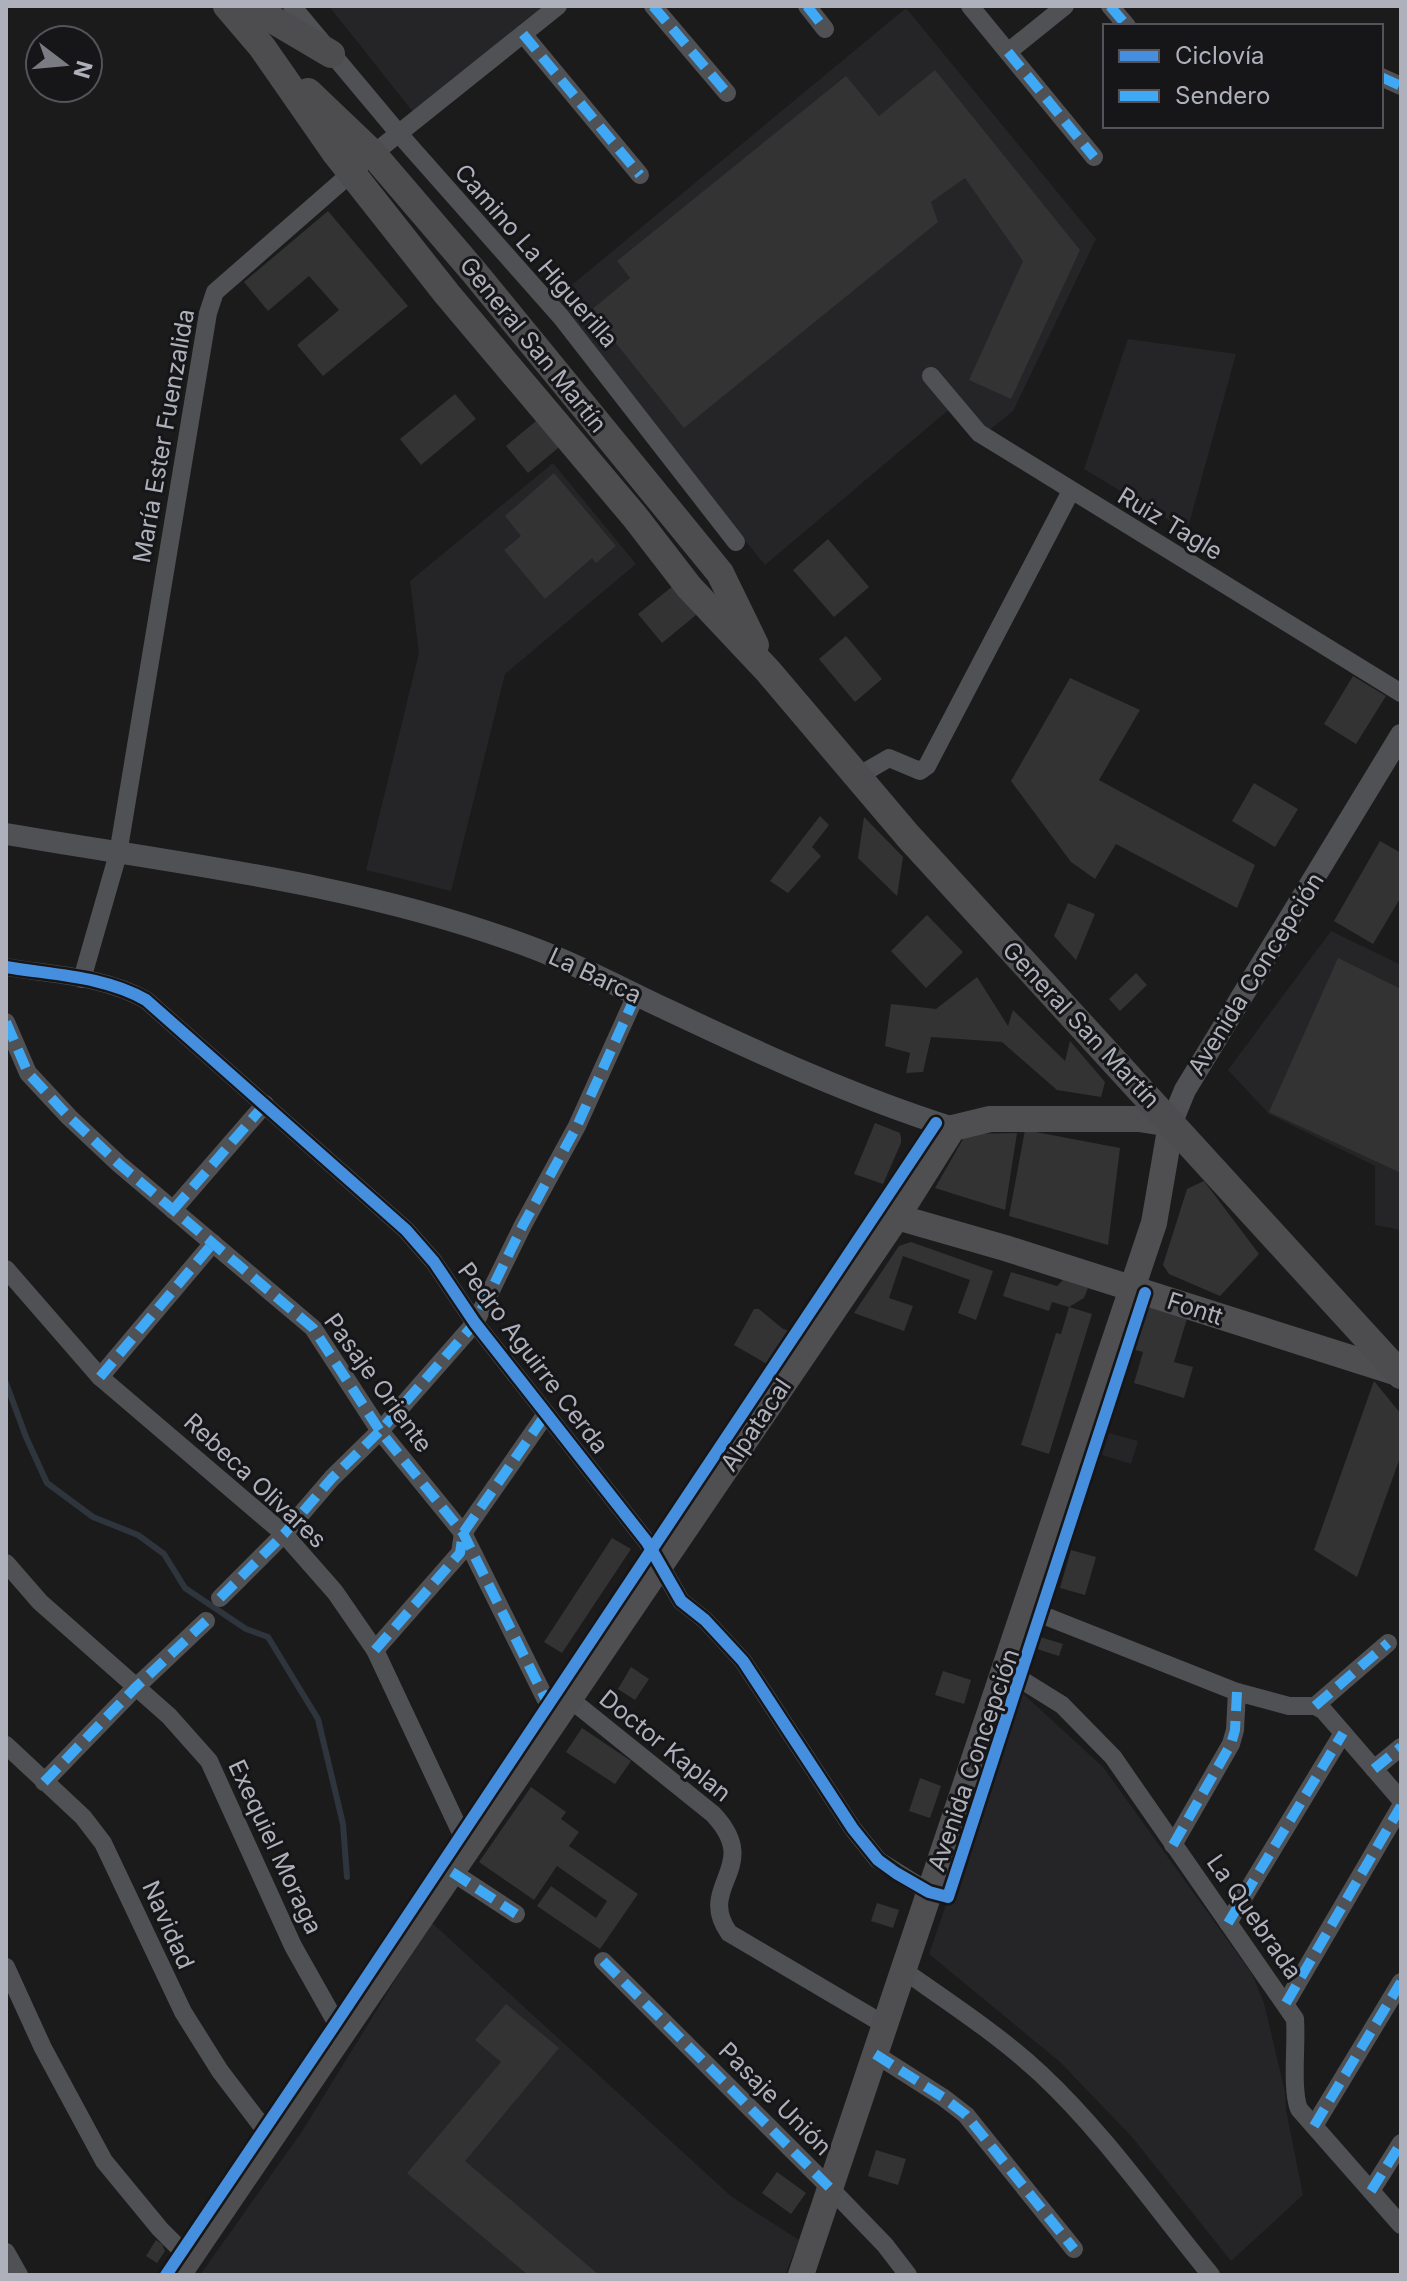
<svg xmlns="http://www.w3.org/2000/svg" width="1407" height="2281" font-family="Inter,sans-serif">
<style>
.built{fill:#252528}
.lines{fill:none;stroke-linecap:round;stroke-linejoin:round}
.stream{stroke:#2f353d;stroke-width:6}
.building{fill:#333334}
.minor{stroke:#505154;stroke-width:18}
.tertiary{stroke:#505154;stroke-width:22}
.secondary{stroke:#4f4f52;stroke-width:26}
.primary{stroke:#4d4d50;stroke-width:28}
.quiet{stroke:#3fa9f5;stroke-width:10;stroke-dasharray:20 10;stroke-linecap:butt}
.cycleway-casing{stroke:#161518;stroke-width:17}
.cycleway{stroke:#468fdf;stroke-width:12}
.labels{text-anchor:middle;stroke-width:6;stroke-linejoin:round;paint-order:stroke}
.street-label{font-size:24px;fill:#aeb1bb;stroke:#161518}
</style>
<rect width="100%" height="100%" fill="#1b1b1c"/>
<g class="built">
<polygon points="329,6 545,6 413,112"/>
<polygon points="906,8 1096,239 1013,411 975,442 952,407 765,565 550,303"/>
<polygon points="1128,339 1236,354 1187,531 1084,469"/>
<polygon points="553,463 636,564 505,674 451,891 366,870 419,653 410,581"/>
<polygon points="1331,931 1401,965 1401,1230 1375,1225 1375,1166 1269,1114 1228,1070"/>
<polygon points="1109,1433 1138,1441 1131,1464 1102,1455"/>
<polygon points="1020,1691 1103,1767 1252,1974 1264,2003 1285,2092 1286,2110 1303,2195 1231,2261 1132,2137 1060,2062 929,1954"/>
<polygon points="431,1922 732,2197 799,2240 785,2275 200,2275 301,2133"/>
</g>
<g class="lines">
<polyline class="stream" points="6,1383 26,1437 47,1483 93,1517 138,1535 164,1554 185,1588 246,1629 268,1637 318,1719 343,1824 347,1877"/>
</g>
<g class="building">
<polygon points="935,70 1080,250 1011,399 969,380 1023,261 965,178 931,202 938,222 684,428 590,311 630,278 617,261 846,76 879,116"/>
<polygon points="328,211 408,306 323,376 297,345 339,310 309,276 268,311 244,282"/>
<polygon points="455,394 476,419 421,465 400,439"/>
<polygon points="541,417 563,444 528,473 506,446"/>
<polygon points="554,473 616,546 596,563 592,558 545,599 504,550 521,536 505,516"/>
<polygon points="828,539 869,587 834,617 793,570"/>
<polygon points="673,586 696,615 662,643 638,614"/>
<polygon points="846,636 882,679 855,702 819,659"/>
<polygon points="1353,676 1386,696 1356,744 1324,724"/>
<polygon points="1070,678 1140,710 1099,780 1255,865 1237,908 1116,844 1095,879 1071,862 1011,781"/>
<polygon points="1254,783 1298,809 1275,847 1232,821"/>
<polygon points="820,816 829,825 812,847 821,856 788,893 770,881"/>
<polygon points="864,817 903,857 897,896 858,858"/>
<polygon points="1380,841 1401,853 1401,897 1373,944 1334,921"/>
<polygon points="1068,903 1095,914 1076,960 1054,936"/>
<polygon points="927,915 963,952 926,988 891,951"/>
<polygon points="1338,958 1401,989 1401,1173 1269,1112"/>
<polygon points="1136,973 1147,985 1120,1011 1109,999"/>
<polygon points="977,977 1008,1026 1013,1010 1065,1061 1070,1041 1105,1082 1101,1097 1057,1090 1002,1042 931,1037 923,1072 906,1073 910,1053 885,1046 891,1004 936,1009"/>
<polygon points="875,1123 900,1133 901,1138 901,1143 883,1184 854,1174"/>
<polygon points="1025,1130 1120,1148 1108,1245 1009,1216"/>
<polygon points="1017,1133 1005,1210 935,1188 966,1134"/>
<polygon points="1204,1181 1259,1254 1220,1296 1169,1274 1163,1265 1187,1189"/>
<polygon points="911,1242 993,1271 976,1320 958,1313 970,1280 903,1256 889,1298 913,1306 904,1331 854,1313 899,1246"/>
<polygon points="1011,1272 1057,1286 1063,1280 1088,1288 1084,1298 1069,1307 1052,1302 1049,1311 1003,1296"/>
<polygon points="1148,1306 1188,1315 1174,1362 1193,1367 1184,1398 1134,1383 1143,1352 1135,1350"/>
<polygon points="1069,1307 1092,1314 1049,1454 1021,1445 1056,1333 1061,1334"/>
<polygon points="754,1309 759,1309 783,1329 793,1332 772,1367 734,1345"/>
<polygon points="1374,1381 1401,1414 1401,1455 1357,1577 1314,1550"/>
<polygon points="612,1538 631,1549 562,1653 544,1642"/>
<polygon points="1071,1550 1096,1557 1085,1595 1060,1588"/>
<polygon points="1040,1637 1063,1644 1059,1656 1037,1649"/>
<polygon points="631,1667 649,1679 635,1700 618,1689"/>
<polygon points="943,1671 971,1680 964,1704 935,1695"/>
<polygon points="582,1728 631,1761 615,1784 566,1752"/>
<polygon points="920,1778 941,1786 930,1818 909,1811"/>
<polygon points="531,1787 566,1812 561,1819 579,1832 569,1846 638,1894 600,1949 537,1906 551,1886 596,1918 607,1901 557,1866 534,1900 479,1862"/>
<polygon points="877,1903 899,1910 893,1928 871,1921"/>
<polygon points="506,2004 559,2048 465,2161 599,2275 528,2275 407,2173 501,2062 475,2040"/>
<polygon points="876,2150 906,2159 898,2185 868,2176"/>
<polygon points="777,2172 806,2193 791,2214 762,2193"/>
<polygon points="156,2240 162,2244 165,2251 157,2263 146,2256"/>
</g>
<g class="lines">
<g class="minor">
<polyline points="292,6 400,135 561,317 736,542"/>
<polyline points="653,6 727,93"/>
<polyline points="807,6 825,29"/>
<polyline points="970,6 1094,157"/>
<polyline points="1110,6 1127,26"/>
<polyline points="523,34 640,175"/>
<polyline points="1008,52 1065,6"/>
<polyline points="1381,77 1401,86"/>
<polyline points="931,376 979,433 1401,693"/>
<polyline points="858,776 889,758 920,771 927,766 1071,491"/>
<path d="M6 967C53 975 104 976 146 1000L406 1230 434 1262 475 1323 647 1542 681 1601 705 1620 743 1661 853 1829 878 1860 929 1892"/>
<polyline points="82,979 118,854 208,313 215,292 373,154 558,6"/>
<polyline points="6,1022 28,1073 69,1117 119,1164 313,1328 380,1431 463,1533 545,1698 560,1712"/>
<polyline points="173,1210 265,1104"/>
<polyline points="6,1269 100,1377 284,1534 335,1592 375,1650 468,1848"/>
<polyline points="100,1377 213,1243"/>
<polyline points="6,1563 40,1602 169,1716 209,1761 293,1946 342,2033"/>
<polyline points="220,1598 284,1534 332,1478 380,1431 475,1323 523,1225 577,1126 636,995"/>
<polyline points="1025,1608 1237,1692 1289,1706 1315,1706 1324,1711 1401,1800"/>
<polyline points="375,1650 460,1553 463,1533 546,1414"/>
<path d="M1004 1669 1062 1705 1113 1757 1295 2019C1297 2044 1291 2089 1299 2109L1401 2225"/>
<path d="M570 1699 713 1814C764 1868 695 1885 729 1933L885 2025"/>
<polyline points="1315,1706 1388,1643"/>
<polyline points="6,1745 83,1817 103,1843 183,2012 220,2071 271,2138"/>
<polyline points="1374,1769 1401,1747"/>
<polyline points="44,1782 135,1688 206,1621"/>
<polyline points="1173,1845 1231,1744 1235,1730 1237,1692"/>
<polyline points="452,1872 516,1914"/>
<polyline points="1228,1923 1343,1733"/>
<polyline points="603,1961 830,2188 885,2245 908,2275"/>
<polyline points="6,1967 43,2048 104,2161 160,2229 189,2258"/>
<path d="M903 1970C950 2003 999 2035 1041 2074 1105 2134 1155 2207 1211 2275"/>
<polyline points="1286,2003 1401,1806"/>
<polyline points="875,2054 944,2098 966,2115 1074,2249"/>
<polyline points="1314,2126 1401,1982"/>
<polyline points="1371,2191 1401,2143"/>
<polyline points="6,2252 19,2275"/>
</g>
<g class="tertiary">
<path d="M6 834C181 864 358 883 525 945 575 963 621 988 668 1010 761 1054 855 1097 953 1128"/>
<polyline points="1171,1124 1185,1090 1401,735"/>
</g>
<g class="secondary">
<polyline points="897,1217 1005,1248 1401,1374"/>
<polyline points="178,2275 897,1217 953,1128 990,1119 1139,1119 1171,1124 1154,1223 801,2275"/>
</g>
<g class="primary">
<polyline points="227,6 262,47 335,152 447,294 635,517 689,587 768,671 908,836 1401,1375"/>
<polyline points="250,6 331,54"/>
<polyline points="308,92 373,154 474,272 720,573 755,645"/>
</g>
<g class="quiet">
<polyline points="653,6 727,93"/>
<polyline points="807,6 825,29"/>
<polyline points="1110,6 1127,26"/>
<polyline points="523,34 640,175"/>
<polyline points="1008,52 1094,157"/>
<polyline points="1381,77 1401,86"/>
<polyline points="6,1022 28,1073 69,1117 119,1164 313,1328 380,1431 463,1533 545,1698 560,1712"/>
<polyline points="173,1210 265,1104"/>
<polyline points="100,1377 213,1243"/>
<polyline points="220,1598 284,1534 332,1478 380,1431 475,1323 523,1225 577,1126 636,995"/>
<polyline points="375,1650 460,1553 463,1533 546,1414"/>
<polyline points="1315,1706 1388,1643"/>
<polyline points="1374,1769 1401,1747"/>
<polyline points="44,1782 135,1688 206,1621"/>
<polyline points="1173,1845 1231,1744 1235,1730 1237,1692"/>
<polyline points="452,1872 516,1914"/>
<polyline points="1228,1923 1343,1733"/>
<polyline points="603,1961 830,2188"/>
<polyline points="1286,2003 1401,1806"/>
<polyline points="875,2054 944,2098 966,2115 1074,2249"/>
<polyline points="1314,2126 1401,1982"/>
<polyline points="1371,2191 1401,2143"/>
</g>
<g class="cycleway-casing">
<g id="cycleway">
<path d="M6 967C53 975 104 976 146 1000L406 1230 434 1262 475 1323 647 1542 681 1601 705 1620 743 1661 853 1829 878 1860 896 1873 929 1892 948 1897 1145 1293"/>
<polyline points="166,2275 336,2023 936,1123"/>
</g>
</g>
<use href="#cycleway" class="cycleway"/>
</g>
<g class="labels">
<g class="street-label">
<text transform="translate(536 256) rotate(49)" y="8">Camino La Higuerilla</text>
<text transform="translate(533 345) rotate(51)" y="8">General San Martín</text>
<text transform="translate(164 436) rotate(-80)" y="8">María Ester Fuenzalida</text>
<text transform="translate(1170 524) rotate(31)" y="8">Ruiz Tagle</text>
<text transform="translate(1256 974) rotate(-58)" y="8">Avenida Concepción</text>
<text transform="translate(595 976) rotate(25)" y="8">La Barca</text>
<text transform="translate(1081 1025) rotate(47)" y="8">General San Martín</text>
<text transform="translate(1195 1309) rotate(18)" y="8">Fontt</text>
<text transform="translate(533 1358) rotate(53)" y="8">Pedro Aguirre Cerda</text>
<text transform="translate(378 1383) rotate(54)" y="8">Pasaje Oriente</text>
<text transform="translate(756 1425) rotate(-56)" y="8">Alpatacal</text>
<text transform="translate(255 1481) rotate(43)" y="8">Rebeca Olivares</text>
<text transform="translate(665 1746) rotate(39)" y="8">Doctor Kaplan</text>
<text transform="translate(974 1760) rotate(-71)" y="8">Avenida Concepción</text>
<text transform="translate(275 1847) rotate(65)" y="8">Exequiel Moraga</text>
<text transform="translate(1254 1917) rotate(55)" y="8">La Quebrada</text>
<text transform="translate(168 1925) rotate(66)" y="8">Navidad</text>
<text transform="translate(775 2099) rotate(45)" y="8">Pasaje Unión</text>
</g>
</g>
<rect width="1407" height="2281" fill="none" stroke="#aeb1bb" stroke-width="16"/>
<rect x="1103" y="24" width="280" height="104" fill="#161518" stroke="#535359" stroke-width="2"/>
<rect x="1119" y="50" width="40" height="12" fill="#468fdf" stroke="#535359" stroke-width="2"/>
<text x="1175" y="64" font-size="24" fill="#aeb1bb">Ciclovía</text>
<rect x="1119" y="90" width="40" height="12" fill="#3fa9f5" stroke="#535359" stroke-width="2"/>
<text x="1175" y="104" font-size="24" fill="#aeb1bb">Sendero</text>
<g transform="translate(64 64) rotate(106)"><circle r="38" fill="#161518" stroke="#535359" stroke-width="2"/>
<path d="M0-6L14 30L0 20L-14 30Z" fill="#7b7c83"/>
<text y="-12" font-size="22" font-weight="bold" text-anchor="middle" fill="#aeb1bb">N</text>
</g>
</svg>
